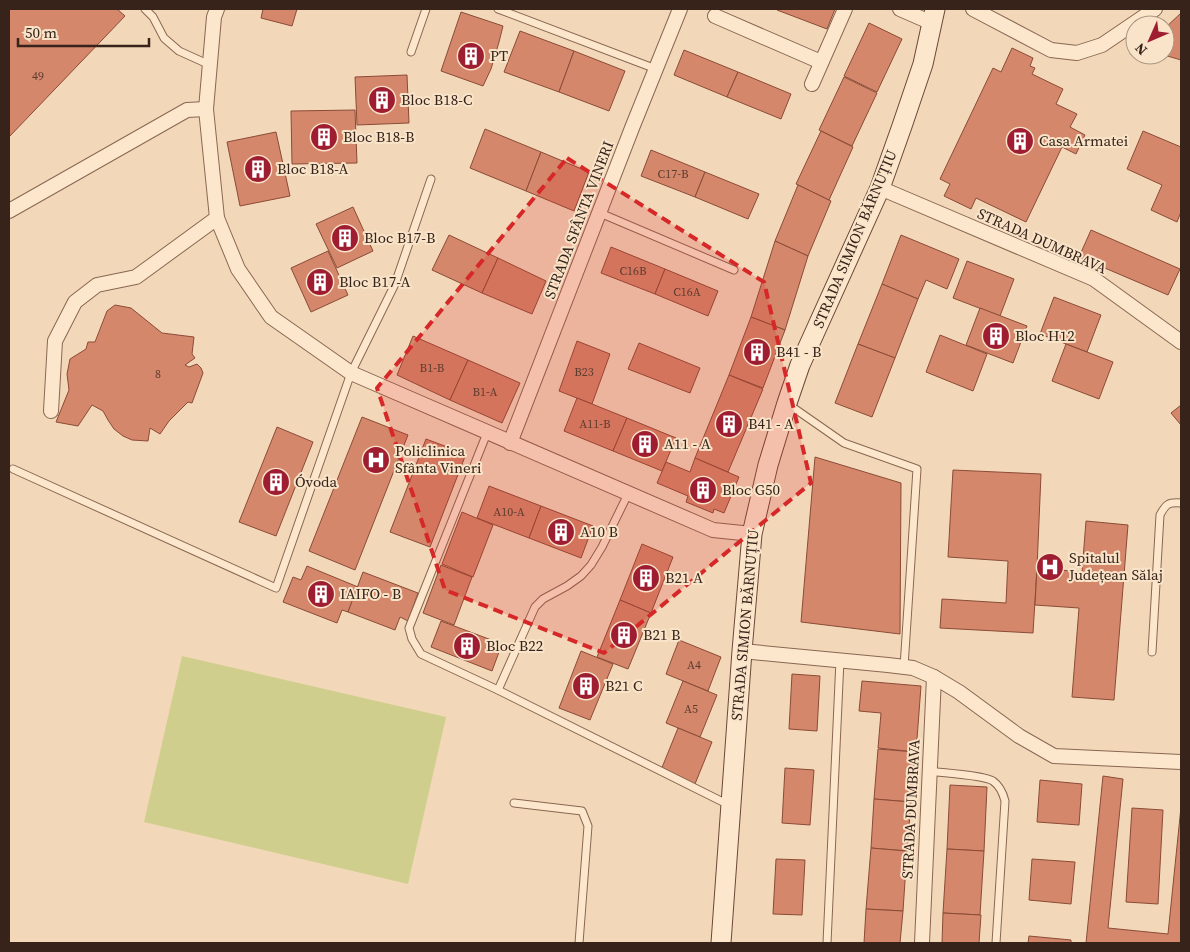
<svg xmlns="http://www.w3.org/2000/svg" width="1190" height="952" font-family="'Source Serif 4',serif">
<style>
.green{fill:#d0ce8d}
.building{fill:#d4876b;stroke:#8b4b36}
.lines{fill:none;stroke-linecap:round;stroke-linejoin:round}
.lane-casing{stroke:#896752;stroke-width:9}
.street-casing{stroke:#896752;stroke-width:16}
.secondary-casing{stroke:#6b4836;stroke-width:21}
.lane{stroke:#fce7cc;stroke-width:7}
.street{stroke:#fce7cc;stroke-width:14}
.secondary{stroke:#fce7cc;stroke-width:19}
.marked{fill:#d62828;fill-opacity:0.2;stroke:#d62828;stroke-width:4;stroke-dasharray:10 6;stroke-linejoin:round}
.labels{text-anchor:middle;stroke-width:4;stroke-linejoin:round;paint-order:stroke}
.number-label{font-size:12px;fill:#5e3c2e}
.poi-label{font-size:15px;fill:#372319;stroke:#f9e4c9;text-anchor:start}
.street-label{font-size:15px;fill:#372319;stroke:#f9e4c9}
</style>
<rect width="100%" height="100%" fill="#f2d8b9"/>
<polygon class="green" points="182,656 446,717 408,884 144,822"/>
<g class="building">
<polygon points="9,9 117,9 125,16 9,137"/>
<polygon points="263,9 297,9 292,26 261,18"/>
<polygon points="778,9 835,9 827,29 777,10"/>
<polygon points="461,12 503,26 499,42 491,69 483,86 441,71"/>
<polygon points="1181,13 1181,60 1164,55 1165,55 1165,28"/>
<polygon points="869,23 902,39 877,92 844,76"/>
<polygon points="520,31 574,51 559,92 504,72"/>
<polygon points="1012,48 1033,58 1030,66 1035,68 1032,74 1063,89 1056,104 1077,114 1070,127 1085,135 1076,154 1062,147 1026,222 976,198 971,209 944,196 950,184 940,179 993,68 1001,72"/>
<polygon points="684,50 738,72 727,97 674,75"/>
<polygon points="574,51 625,71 609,111 559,92"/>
<polygon points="738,72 791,94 781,119 727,97"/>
<polygon points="407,75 409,123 357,125 355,77"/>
<polygon points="844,77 877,93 852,146 819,130"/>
<polygon points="355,110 357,163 292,164 291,111"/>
<polygon points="485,129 541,152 526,191 470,168"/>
<polygon points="821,131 853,147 829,200 796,184"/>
<polygon points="1143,131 1181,147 1181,212 1177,222 1151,210 1162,185 1127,169"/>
<polygon points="276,132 290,196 240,206 227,142"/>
<polygon points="651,150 705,172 695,197 641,176"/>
<polygon points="541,152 589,172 574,211 526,191"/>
<polygon points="705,172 759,194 748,219 695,197"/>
<polygon points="798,185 831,201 808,256 775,241"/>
<polygon points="353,207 373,251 337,268 316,224"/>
<polygon points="1091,230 1180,269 1168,295 1079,257"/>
<polygon points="449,235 498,258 482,293 432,270"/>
<polygon points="901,235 959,259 947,289 926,280 918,299 882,284"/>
<polygon points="775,241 808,256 785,330 751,317"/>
<polygon points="611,247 665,269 655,294 601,273"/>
<polygon points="328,251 348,295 311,312 291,268"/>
<polygon points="498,258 546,281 532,314 482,293"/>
<polygon points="967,261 1014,279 1000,316 953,298"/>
<polygon points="665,269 718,291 708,316 655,294"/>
<polygon points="882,284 918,299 895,358 858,344"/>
<polygon points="1054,297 1101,315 1087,352 1040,334"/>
<polygon points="115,305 131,308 162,333 194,337 192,354 195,358 185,365 189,367 197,364 201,368 203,373 192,403 188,402 169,421 160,434 150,428 148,441 132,440 123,436 114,429 108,420 103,411 92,405 78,426 56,422 69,390 67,374 70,359 86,349 88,342 95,342 107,311"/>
<polygon points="980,308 1027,326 1013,363 966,345"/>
<polygon points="751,317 785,330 763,388 729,375"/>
<polygon points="940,335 987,354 973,391 926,372"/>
<polygon points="413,336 468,360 450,400 397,375"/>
<polygon points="577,341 610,354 592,404 559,391"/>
<polygon points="639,343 700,368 690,393 628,369"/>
<polygon points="858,344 895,358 872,417 835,403"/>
<polygon points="1066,344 1113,362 1099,399 1052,381"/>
<polygon points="468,360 520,383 502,423 450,400"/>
<polygon points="729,375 763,389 728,472 695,458"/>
<polygon points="577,398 627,418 613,451 564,431"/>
<polygon points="1181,405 1181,425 1171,413"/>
<polygon points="362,417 408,435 355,570 309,551"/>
<polygon points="627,418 676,438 662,471 613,451"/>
<polygon points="277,427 313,442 276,536 239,522"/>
<polygon points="426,439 466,454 430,547 390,532"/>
<polygon points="815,457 901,483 900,634 801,622"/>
<polygon points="695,458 739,477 724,513 714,509 713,513 686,502 688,496 657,483 666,462 690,472"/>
<polygon points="953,470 1041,474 1037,568 1033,633 940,628 942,599 1006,603 1008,561 948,557"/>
<polygon points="489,486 541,506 529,538 477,518"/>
<polygon points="541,506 593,526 581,558 529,538"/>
<polygon points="462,512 493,525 473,577 442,564"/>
<polygon points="1086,521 1128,525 1114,700 1072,697 1079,608 1035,605 1037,568 1082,572"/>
<polygon points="642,544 673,557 651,613 620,600"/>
<polygon points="441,565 472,577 454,625 423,613"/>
<polygon points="307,566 358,587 348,612 342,610 337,623 283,602 293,577 301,580"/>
<polygon points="363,572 418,593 408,621 400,617 395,630 348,612"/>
<polygon points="620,600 651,613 628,669 597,657"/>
<polygon points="441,621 502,644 492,671 431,647"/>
<polygon points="679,640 721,657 708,691 666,674"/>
<polygon points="581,651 613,664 590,720 559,708"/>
<polygon points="792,674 820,676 817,731 789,729"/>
<polygon points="683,681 717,695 700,737 666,723"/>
<polygon points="862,681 921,686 916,752 878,748 881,713 859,711"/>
<polygon points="678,728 712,742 695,784 661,770"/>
<polygon points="878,749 915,752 911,802 874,799"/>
<polygon points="785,768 814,770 810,825 782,823"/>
<polygon points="1103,776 1123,779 1108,928 1168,934 1181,807 1181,943 1086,943"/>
<polygon points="1040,780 1082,784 1079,825 1037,822"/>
<polygon points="950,785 987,787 984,851 947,849"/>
<polygon points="874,799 911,802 907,851 871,848"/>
<polygon points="1132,808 1163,810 1158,904 1126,902"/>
<polygon points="871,848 907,851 903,911 866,909"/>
<polygon points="947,849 984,851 980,915 943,913"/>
<polygon points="776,859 805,860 802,915 773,914"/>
<polygon points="1032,859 1075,862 1071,904 1029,900"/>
<polygon points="866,909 903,911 900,943 864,943"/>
<polygon points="943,913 981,915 979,943 942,943"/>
<polygon points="1029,936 1071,940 1071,943 1028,943"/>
</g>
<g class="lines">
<g class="lane-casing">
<g id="lane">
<polyline points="145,9 153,17 164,38 179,51 210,65"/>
<polyline points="498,9 656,69"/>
<polyline points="411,52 426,9"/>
<polyline points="600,213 734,270"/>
<polyline points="788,404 844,443 917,469 904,667"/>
<polyline points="487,433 409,628 412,639 421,654 498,690 729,805"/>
<polyline points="13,469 276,588 351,373 395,284 431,179"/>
<path d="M1152 652 1160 515C1166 504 1168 502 1181 503"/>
<polyline points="498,690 535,607 543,599 567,586 581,576 591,565 602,547 628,494"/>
<path d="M929 771C942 773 984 775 993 781 1000 786 1003 793 1005 801L996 943"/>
<polyline points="514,803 582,811 588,826 579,943"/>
<polyline points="827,943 840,660"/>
</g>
</g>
<g class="street-casing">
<g id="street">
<polyline points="217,9 214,17 206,109 217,218 238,269 271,317 351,373 713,530 752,534"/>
<polyline points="900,9 932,23"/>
<polyline points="973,9 1051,50 1077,53 1102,45 1155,9"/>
<polyline points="715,16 821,62"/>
<polyline points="812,84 845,9"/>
<polyline points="880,188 1094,279 1181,342"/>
<polyline points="9,211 187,110 206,109"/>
<polyline points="51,411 55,341 75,302 97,285 136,277 217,218"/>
<polyline points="510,443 632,128 680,9"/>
<polyline points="742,651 888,665 913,668 934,677 959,692 1019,736 1054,756 1181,762"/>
<polyline points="922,943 934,677"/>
</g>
</g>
<g class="secondary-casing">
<polyline id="secondary" points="721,943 742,651 752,534 768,465 787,403 800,365 880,188 902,126 923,64 935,9"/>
</g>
<use href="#lane" class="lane"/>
<use href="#street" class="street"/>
<use href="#secondary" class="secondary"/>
</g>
<path class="marked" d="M567 158 764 282 811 483 604 653 445 590 377 388Z"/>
<defs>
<g id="building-disc" transform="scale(1.4375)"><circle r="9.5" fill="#9e1d31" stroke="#f9e4c9"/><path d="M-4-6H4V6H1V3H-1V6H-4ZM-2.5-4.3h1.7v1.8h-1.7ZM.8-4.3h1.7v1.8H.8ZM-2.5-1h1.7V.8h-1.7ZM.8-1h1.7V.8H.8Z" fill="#fff"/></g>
<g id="hospital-disc" transform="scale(1.4375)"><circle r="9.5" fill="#9e1d31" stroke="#f9e4c9"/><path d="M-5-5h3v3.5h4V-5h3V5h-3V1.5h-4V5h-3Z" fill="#fff"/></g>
</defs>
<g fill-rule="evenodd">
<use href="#building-disc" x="471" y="56"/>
<use href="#building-disc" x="382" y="100"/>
<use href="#building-disc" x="324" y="137"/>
<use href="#building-disc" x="1020" y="141"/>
<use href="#building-disc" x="258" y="169"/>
<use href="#building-disc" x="345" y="238"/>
<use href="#building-disc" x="320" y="282"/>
<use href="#building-disc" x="996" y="336"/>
<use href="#building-disc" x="757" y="352"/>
<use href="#building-disc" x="729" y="424"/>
<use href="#building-disc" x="645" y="444"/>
<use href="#hospital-disc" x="376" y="460"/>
<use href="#building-disc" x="276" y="482"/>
<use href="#building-disc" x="703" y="490"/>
<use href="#building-disc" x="561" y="532"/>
<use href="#hospital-disc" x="1050" y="567"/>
<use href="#building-disc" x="646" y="578"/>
<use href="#building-disc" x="321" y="594"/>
<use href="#building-disc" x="624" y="635"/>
<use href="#building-disc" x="467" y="646"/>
<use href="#building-disc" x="586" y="686"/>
</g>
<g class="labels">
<g class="number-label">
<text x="38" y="80">49</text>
<text x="673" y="178">C17-B</text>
<text x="633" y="275">C16B</text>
<text x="687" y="296">C16A</text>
<text x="432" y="372">B1-B</text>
<text x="584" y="376">B23</text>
<text x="158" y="378">8</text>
<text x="485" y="396">B1-A</text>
<text x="595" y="428">A11-B</text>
<text x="509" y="516">A10-A</text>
<text x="694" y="669">A4</text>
<text x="691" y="713">A5</text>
</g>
<g class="poi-label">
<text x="490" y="61">PT</text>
<text x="401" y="105">Bloc B18-C</text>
<text x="343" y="142">Bloc B18-B</text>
<text x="1039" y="146">Casa Armatei</text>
<text x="277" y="174">Bloc B18-A</text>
<text x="364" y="243">Bloc B17-B</text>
<text x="339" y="287">Bloc B17-A</text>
<text x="1015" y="341">Bloc H12</text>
<text x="776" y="357">B41 - B</text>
<text x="748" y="429">B41 - A</text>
<text x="664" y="449">A11 - A</text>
<text x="395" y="456">Policlinica<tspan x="395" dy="17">Sfânta Vineri</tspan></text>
<text x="295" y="487">Óvoda</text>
<text x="722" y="495">Bloc G50</text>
<text x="580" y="537">A10 B</text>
<text x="1069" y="563">Spitalul<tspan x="1069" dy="17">Județean Sălaj</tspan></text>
<text x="665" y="583">B21 A</text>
<text x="340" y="599">IAIFO - B</text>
<text x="643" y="640">B21 B</text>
<text x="486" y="651">Bloc B22</text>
<text x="605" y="691">B21 C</text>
</g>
<g class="street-label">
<text transform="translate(579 220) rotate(-69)" y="5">STRADA SFÂNTA VINERI</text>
<text transform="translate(855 239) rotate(-67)" y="5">STRADA SIMION BĂRNUȚIU</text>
<text transform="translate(1042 241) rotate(24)" y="5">STRADA DUMBRAVA</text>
<text transform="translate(745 625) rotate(-85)" y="5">STRADA SIMION BĂRNUȚIU</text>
<text transform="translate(911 809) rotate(-87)" y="5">STRADA DUMBRAVA</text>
</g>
</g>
<rect width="1190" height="952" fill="none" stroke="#372319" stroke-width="20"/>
<g transform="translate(1150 40) rotate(225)"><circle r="24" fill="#f9e4c9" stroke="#ab9783"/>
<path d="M0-4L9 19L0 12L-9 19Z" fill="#9e1d31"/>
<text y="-8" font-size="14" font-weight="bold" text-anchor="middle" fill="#372319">N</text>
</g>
<path d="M18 38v8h131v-8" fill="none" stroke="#372319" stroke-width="2.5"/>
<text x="25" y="38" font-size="15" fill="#372319" stroke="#f9e4c9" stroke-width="4" paint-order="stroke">50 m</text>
</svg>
